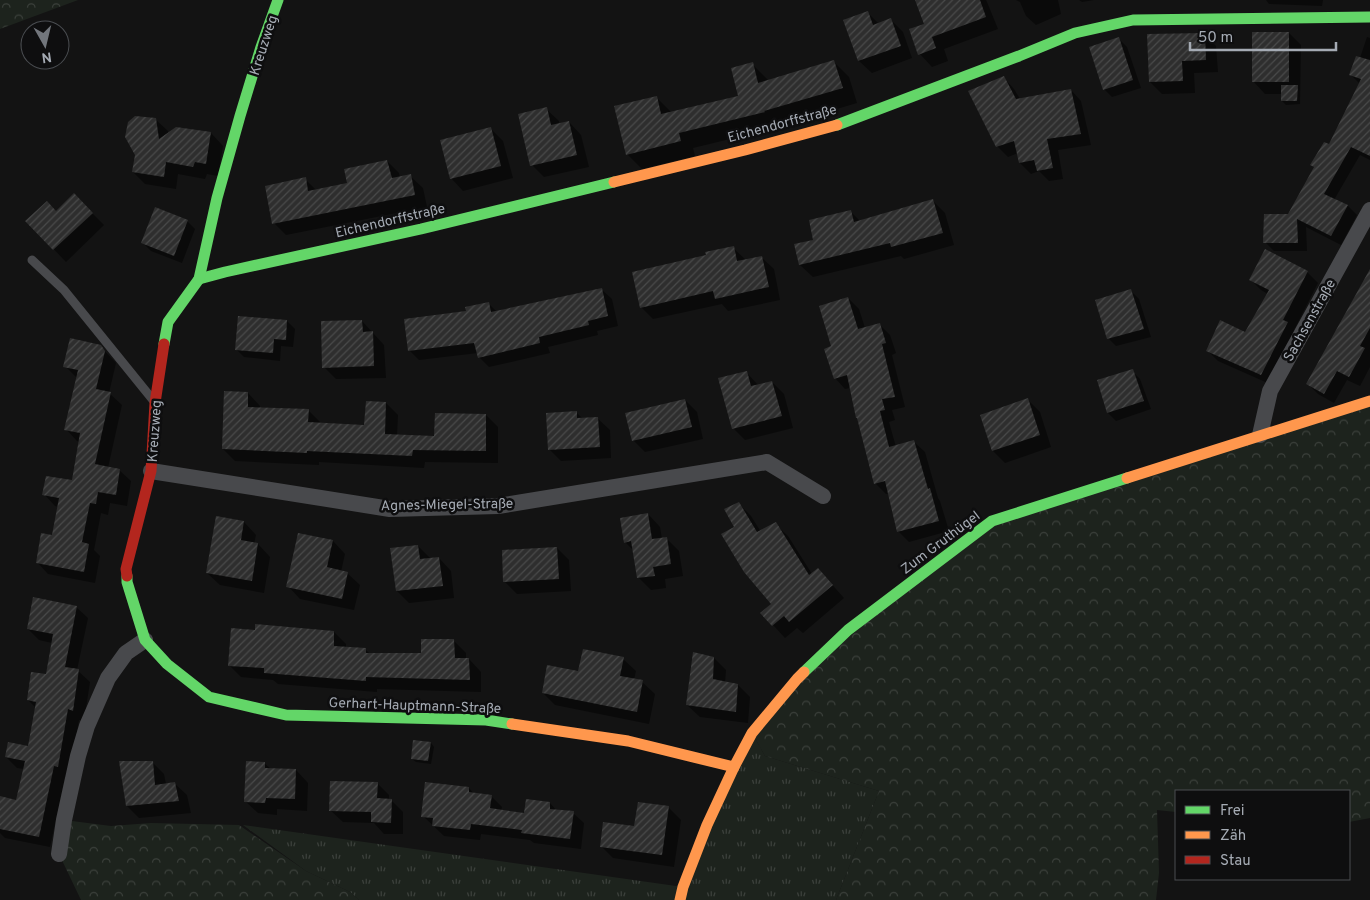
<svg xmlns="http://www.w3.org/2000/svg" width="1370" height="900" font-family="Overpass,sans-serif">
<style>
.grass{fill:url(#grass-tufts)}
.forest{fill:url(#forest-crowns)}
.shadow{fill:#0007}
.building{fill:url(#building-hatch)}
.lines{fill:none;stroke-linecap:round;stroke-linejoin:round}
.lane{stroke:#48494c;stroke-width:9}
.street{stroke:#48494c;stroke-width:16}
.fast{stroke:#63d668;stroke-width:11}
.slow{stroke:#ff974d;stroke-width:11}
.jam{stroke:#b3261e;stroke-width:11}
.labels{text-anchor:middle;stroke-width:5;stroke-linejoin:round;paint-order:stroke}
.street-label{font-size:14px;fill:#a5abb4;stroke:#0e0e0f}
</style>
<defs>
<pattern id="grass-tufts" width="24" height="20" patternUnits="userSpaceOnUse" patternTransform="scale(1.25)"><rect width="24" height="20" fill="#1d231d"/><path d="M3 7l-1-3M5 7V3M7 7l1-3M15 17l-1-3M17 17v-4M19 17l1-3" fill="none" stroke="#3b403b"/></pattern>
<pattern id="forest-crowns" width="20" height="18" patternUnits="userSpaceOnUse" patternTransform="scale(1.25)"><rect width="20" height="18" fill="#1d231d"/><path d="M2 6a3 3 0 1 1 6 0M12 15a3 3 0 1 1 6 0" fill="none" stroke="#3b403b"/></pattern>
<pattern id="building-hatch" width="6" height="6" patternUnits="userSpaceOnUse" patternTransform="scale(1.25)"><rect width="6" height="6" fill="#2e2e2e"/><path d="M-1 1l2-2M0 6l6-6M5 7l2-2" fill="none" stroke="#494a4a"/></pattern>
</defs>
<rect width="100%" height="100%" fill="#131313"/>
<polygon class="grass" points="752,733 765,756 879,791 836,900 359,900 350,892 306,871 243,825 683,887"/>
<g class="forest">
<polygon points="0,0 78,0 0,29"/>
<polygon points="1370,401 1370,818 1349,822 1349,791 1176,791 1176,812 1157,810 1159,873 1156,900 836,900 879,791 765,756 752,733 797,679 992,521"/>
<polygon points="64,820 111,826 151,823 239,825 306,871 350,892 359,900 81,900 59,854"/>
</g>
<g class="shadow">
<polygon points="917,0 986,0 987,2 998,29 944,49 948,61 932,67 920,54 910,30 926,24"/>
<polygon points="1016,0 1058,0 1061,14 1036,25 1026,16 1020,2"/>
<polygon points="1079,0 1094,0 1082,2"/>
<polygon points="1266,0 1323,0 1322,6 1269,4"/>
<polygon points="867,12 879,24 891,20 903,32 912,58 872,73 859,61 845,20"/>
<polygon points="1289,33 1301,45 1300,104 1286,105 1282,101 1282,94 1265,94 1253,81"/>
<polygon points="1204,34 1216,46 1218,72 1194,73 1195,93 1162,94 1150,82"/>
<polygon points="1367,37 1370,38 1370,160 1360,155 1334,200 1348,206 1357,215 1341,245 1306,227 1307,251 1274,251 1265,242 1288,216 1315,168 1311,165 1329,145 1360,84 1350,74 1360,58"/>
<polygon points="1119,39 1127,47 1141,88 1112,97 1104,89"/>
<polygon points="834,62 849,77 857,103 779,126 779,127 693,148 695,156 642,169 627,154 656,97 672,113 739,97 752,64 767,79 768,81"/>
<polygon points="1004,78 1014,89 1020,99 1071,90 1081,101 1091,145 1058,150 1063,179 1049,181 1039,171 1031,174 1020,163 1018,153 1008,157 997,146"/>
<polygon points="546,109 559,121 559,125 569,122 581,135 589,167 544,177 532,165"/>
<polygon points="155,119 168,131 168,134 176,128 211,133 223,146 218,176 207,174 205,179 178,174 176,189 145,184 133,172"/>
<polygon points="491,129 503,141 513,178 463,191 451,178"/>
<polygon points="387,161 399,173 400,178 410,176 423,188 427,207 286,235 274,223 305,179 317,191 349,184"/>
<polygon points="933,201 945,213 954,245 904,259 901,256 813,277 800,265 795,245 814,241 850,211 860,221"/>
<polygon points="86,207 104,225 66,262 27,221 56,212"/>
<polygon points="187,221 195,229 182,263 151,251 143,243"/>
<polygon points="733,248 746,260 761,257 774,269 780,300 728,311 722,304 653,319 641,307 707,256"/>
<polygon points="1370,271 1370,367 1360,386 1347,380 1334,403 1318,394 1308,384"/>
<polygon points="1307,272 1318,283 1294,330 1298,334 1272,385 1218,361 1207,350 1246,333 1268,294 1261,290 1251,280"/>
<polygon points="601,289 612,299 618,326 597,331 598,335 548,347 550,353 489,367 479,357 478,353 419,360 409,350 468,312 488,303 497,312"/>
<polygon points="1131,291 1139,299 1151,337 1116,346 1108,338"/>
<polygon points="848,298 859,309 865,328 879,324 890,335 896,353 892,355 905,407 892,410 895,420 889,422 896,447 914,442 925,452 938,498 940,501 949,531 909,542 898,531 889,493 886,494 875,483 850,388 845,389 835,378 833,347"/>
<polygon points="287,321 295,329 293,347 281,346 280,361 244,357 236,349"/>
<polygon points="362,321 384,345 386,378 336,379 324,367"/>
<polygon points="100,346 116,363 109,393 122,405 108,468 119,470 131,481 127,506 110,503 108,515 101,513 94,550 100,556 95,583 48,574 37,562 53,536 59,507 55,506 44,494 73,482 80,442 77,441 66,429 77,378 65,366"/>
<polygon points="1132,371 1140,379 1151,409 1116,421 1108,413"/>
<polygon points="746,372 759,386 772,382 784,394 793,428 745,440 733,428"/>
<polygon points="248,393 260,406 260,409 308,410 321,423 321,424 365,426 386,403 398,415 397,436 436,438 486,415 498,427 498,463 425,462 424,468 319,462 319,465 235,461 223,449"/>
<polygon points="685,400 697,412 703,439 645,452 633,440"/>
<polygon points="1028,400 1040,412 1051,447 1005,463 993,451"/>
<polygon points="576,412 583,419 597,418 610,430 611,458 561,461 549,449"/>
<polygon points="739,504 751,516 761,532 775,524 788,536 812,574 818,569 844,598 803,633 797,628 785,638 762,613 773,604 735,527"/>
<polygon points="648,514 660,527 662,539 666,538 679,551 683,576 665,579 666,588 651,590 639,578 634,551 625,542"/>
<polygon points="244,522 256,535 254,544 258,544 270,557 264,593 220,585 207,573"/>
<polygon points="333,541 345,554 341,572 347,573 360,585 354,610 300,599 288,586"/>
<polygon points="418,546 430,558 439,558 451,571 454,598 409,603 397,591"/>
<polygon points="557,548 569,560 571,591 517,594 505,582"/>
<polygon points="76,607 88,618 77,670 90,682 84,721 79,720 69,777 65,777 50,847 5,838 0,833 0,798 17,801 24,769 17,768 6,757 29,747 36,708 28,700 47,676 52,643 39,640 28,629"/>
<polygon points="256,631 334,632 346,644 346,648 366,650 370,654 422,655 454,641 466,653 466,659 469,659 481,672 481,692 377,689 377,692 278,684 273,680 241,677 229,665"/>
<polygon points="714,658 726,670 725,683 738,685 750,697 748,723 700,717 687,705"/>
<polygon points="623,659 636,671 634,680 642,682 655,694 649,724 555,705 543,693 579,672"/>
<polygon points="414,742 431,743 434,747 431,764 416,762 412,759"/>
<polygon points="152,762 164,774 166,784 174,783 187,795 191,813 139,818 127,806"/>
<polygon points="264,763 271,769 296,770 308,783 307,811 277,809 277,815 258,813 245,801"/>
<polygon points="377,783 389,795 389,800 391,800 403,812 403,834 384,834 374,823 343,822 330,810"/>
<polygon points="469,788 474,794 491,796 502,807 501,811 525,814 550,803 557,811 573,813 584,823 581,849 534,843 530,840 481,834 480,840 444,836 423,816"/>
<polygon points="668,807 681,820 674,867 613,858 601,846 636,828"/>
</g>
<g class="building">
<polygon points="915,0 980,0 986,17 932,37 936,48 918,55 909,29 924,24"/>
<polygon points="868,11 873,25 891,18 901,46 858,61 843,20"/>
<rect x="1252" y="32" width="37" height="50"/>
<polygon points="1205,33 1206,60 1182,61 1183,81 1149,82 1147,34"/>
<polygon points="1119,37 1133,80 1103,90 1089,47"/>
<polygon points="1356,56 1370,60 1370,156 1351,147 1324,194 1348,205 1331,236 1297,219 1298,243 1263,243 1264,214 1288,214 1314,167 1310,165 1324,142 1329,144 1361,79 1349,75"/>
<polygon points="834,60 843,88 764,111 765,112 679,133 681,141 626,155 614,106 657,96 661,114 738,96 731,68 753,62 758,83"/>
<polygon points="1004,76 1016,99 1071,89 1081,134 1047,139 1053,168 1037,171 1034,160 1019,163 1014,141 996,147 968,91"/>
<polygon points="1281,85 1298,85 1297,101 1281,101"/>
<polygon points="547,107 551,125 569,121 577,155 530,166 518,114"/>
<polygon points="135,116 156,118 159,139 176,127 211,132 206,164 195,162 193,167 166,162 164,177 132,172 135,155 125,137 128,122"/>
<polygon points="491,127 501,166 450,179 440,140"/>
<polygon points="387,160 392,178 411,174 415,195 272,224 265,186 306,177 308,191 347,183 344,169"/>
<polygon points="74,193 93,213 53,250 25,221 47,201 56,211"/>
<polygon points="933,199 943,233 891,247 890,243 799,265 794,244 813,240 809,220 851,210 854,222"/>
<polygon points="155,207 188,220 174,256 141,243"/>
<polygon points="734,246 737,261 762,256 769,287 715,299 713,291 640,308 632,272 706,255 705,252"/>
<polygon points="1265,249 1308,271 1283,320 1288,322 1261,375 1206,351 1220,320 1245,332 1269,290 1249,280"/>
<polygon points="1370,269 1370,328 1360,346 1365,348 1349,377 1337,371 1324,394 1306,384"/>
<polygon points="602,288 608,316 588,321 589,325 539,337 540,343 478,358 474,343 408,351 404,319 466,311 465,307 489,302 491,312"/>
<polygon points="1131,289 1144,329 1107,339 1095,300"/>
<polygon points="848,297 858,329 880,323 886,343 882,344 895,397 882,399 885,410 880,411 889,447 914,440 928,489 930,488 939,521 897,532 885,481 874,484 857,418 856,418 847,375 834,379 824,349 831,346 819,306"/>
<polygon points="238,316 287,320 286,340 274,339 273,353 235,350"/>
<polygon points="362,320 363,332 373,331 374,366 322,368 321,321"/>
<polygon points="70,338 101,345 105,351 96,389 111,392 95,464 120,469 116,495 98,492 96,504 90,503 82,542 89,544 84,572 36,563 41,533 52,535 59,498 42,495 46,476 72,480 80,433 64,430 78,370 63,367"/>
<polygon points="1133,369 1144,401 1107,413 1097,380"/>
<polygon points="747,371 751,386 772,381 782,416 732,429 718,378"/>
<polygon points="224,391 248,392 248,407 309,409 308,422 364,425 366,401 386,402 385,434 434,436 435,413 486,414 486,451 413,450 412,456 307,451 307,453 222,449"/>
<polygon points="1028,398 1040,435 992,451 980,415"/>
<polygon points="685,399 692,427 632,441 625,413"/>
<polygon points="577,411 577,418 598,417 600,447 548,450 546,413"/>
<polygon points="739,502 757,532 776,522 809,575 818,568 833,585 789,622 784,616 772,626 760,613 771,604 744,572 721,534 734,527 724,509"/>
<polygon points="648,513 652,539 667,537 671,564 653,567 655,576 637,578 631,541 624,543 620,518"/>
<polygon points="216,516 244,521 241,540 258,543 252,581 206,573"/>
<polygon points="298,533 333,540 327,567 348,572 342,599 286,587"/>
<polygon points="418,545 420,559 439,557 443,586 396,591 390,548"/>
<polygon points="557,547 559,579 503,582 502,550"/>
<polygon points="33,597 77,606 65,667 79,669 73,711 68,709 58,767 54,766 39,837 0,829 0,796 16,800 25,761 5,757 8,742 28,746 36,702 27,700 31,672 46,674 53,634 27,629"/>
<polygon points="255,624 334,631 334,646 366,648 366,653 421,653 421,639 454,639 455,658 469,658 470,680 366,677 366,681 264,673 264,668 228,666 231,628 255,630"/>
<polygon points="583,649 624,657 620,676 643,680 637,712 542,693 547,665 578,671"/>
<polygon points="693,652 714,657 713,679 738,684 736,712 686,705"/>
<polygon points="413,740 431,742 428,761 411,759"/>
<polygon points="119,761 153,761 155,785 175,782 179,801 126,806"/>
<polygon points="246,761 265,762 265,768 296,769 295,799 266,798 265,803 244,802"/>
<polygon points="330,781 378,782 377,798 392,799 391,823 371,822 371,812 329,811"/>
<polygon points="425,782 469,787 469,792 492,795 490,808 524,813 526,799 550,802 550,809 574,811 570,839 521,833 522,830 471,824 470,830 432,826 433,818 421,817"/>
<polygon points="638,802 669,806 662,855 600,847 603,822 634,826"/>
</g>
<g class="lines">
<polyline class="lane" points="32,260 64,290 153,400"/>
<g class="street">
<polyline points="1260,435 1270,391 1370,210"/>
<polyline points="151,471 390,509 498,506 767,462 823,496"/>
<polyline points="59,854 64,820 78,756 87,726 108,678 126,653 145,640"/>
</g>
<g class="fast">
<polyline points="837,125 1019,56 1075,33 1133,20 1370,17"/>
<polyline points="199,279 225,272 421,229 614,182"/>
<polyline points="164,344 168,322 199,279 217,198 240,116 261,47 278,0"/>
<polyline points="127,576 127,582 145,640 167,664 209,697 286,715 486,720 512,724"/>
<polyline points="804,672 848,630 992,521 1127,478"/>
</g>
<g class="slow">
<polyline points="614,182 745,150 837,125"/>
<polyline points="1127,478 1370,401"/>
<polyline points="512,724 628,741 734,767"/>
<polyline points="680,900 683,887 707,825 734,767 752,733 797,679 804,672"/>
</g>
<polyline class="jam" points="127,576 126,569 151,471 155,403 164,344"/>
</g>
<g class="labels">
<g class="street-label">
<text transform="translate(263 45) rotate(-72)" y="5">Kreuzweg</text>
<text transform="translate(782 123) rotate(-15)" y="5">Eichendorffstraße</text>
<text transform="translate(390 220) rotate(-13)" y="5">Eichendorffstraße</text>
<text transform="translate(1309 320) rotate(-61)" y="5">Sachsenstraße</text>
<text transform="translate(154 431) rotate(-86)" y="5">Kreuzweg</text>
<text transform="translate(447 504) rotate(-1)" y="5">Agnes-Miegel-Straße</text>
<text transform="translate(940 542) rotate(-37)" y="5">Zum Gruthügel</text>
<text transform="translate(415 705) rotate(2)" y="5">Gerhart-Hauptmann-Straße</text>
</g>
</g>
<rect x="1175" y="790" width="175" height="90" fill="#0e0e0f" stroke="#4a4d51"/>
<rect x="1185" y="806" width="25" height="8" fill="#63d668" stroke="#4a4d51"/>
<text x="1220" y="815" font-size="15" fill="#a5abb4">Frei</text>
<rect x="1185" y="831" width="25" height="8" fill="#ff974d" stroke="#4a4d51"/>
<text x="1220" y="840" font-size="15" fill="#a5abb4">Zäh</text>
<rect x="1185" y="856" width="25" height="8" fill="#b3261e" stroke="#4a4d51"/>
<text x="1220" y="865" font-size="15" fill="#a5abb4">Stau</text>
<g transform="translate(45 45) rotate(172)"><circle r="24" fill="#0e0e0f" stroke="#4a4d51"/>
<path d="M0-4L9 19L0 12L-9 19Z" fill="#72767c"/>
<text y="-8" font-size="14" font-weight="bold" text-anchor="middle" fill="#a5abb4">N</text>
</g>
<path d="M1190 42v8h146v-8" fill="none" stroke="#a5abb4" stroke-width="2.5"/>
<text x="1198" y="42" font-size="15" fill="#a5abb4" stroke="#0e0e0f" stroke-width="4" paint-order="stroke">50 m</text>
</svg>
